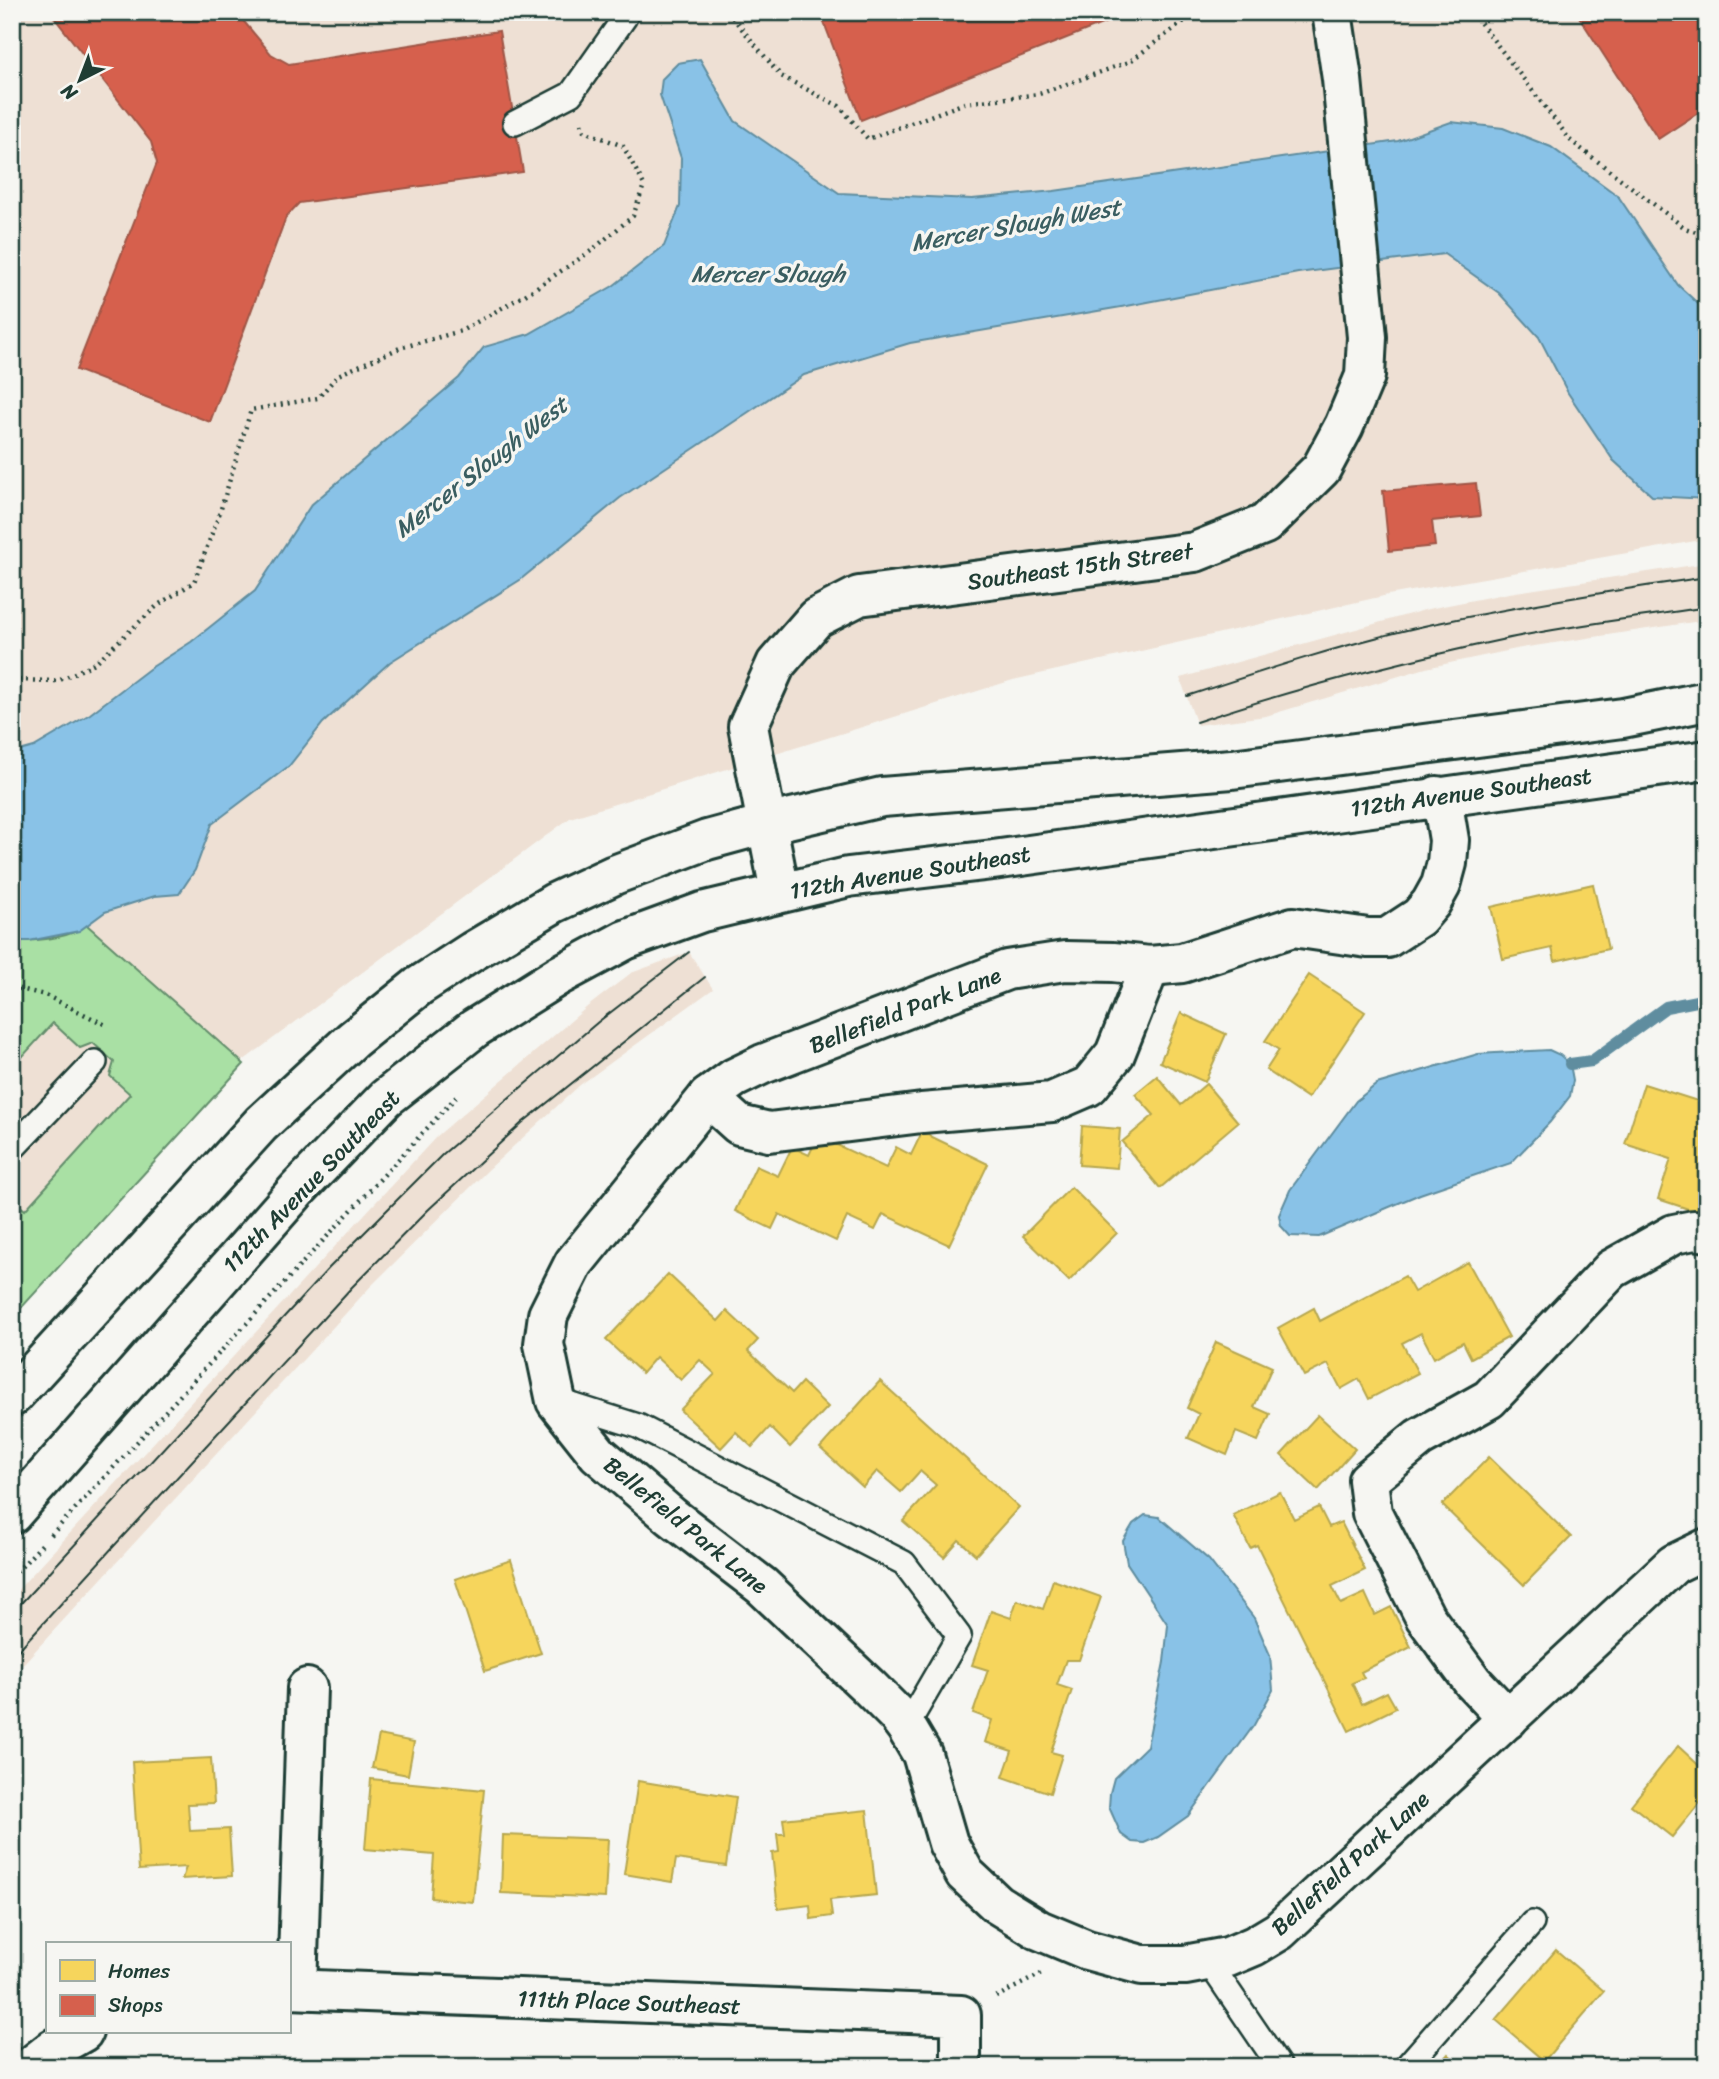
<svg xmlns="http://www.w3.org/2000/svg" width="1719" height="2079" font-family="Sriracha,sans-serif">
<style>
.built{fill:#eee0d4}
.green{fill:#a9e0a4;stroke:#648e6c;stroke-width:2}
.water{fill:#89c2e7;stroke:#5f8d9f;stroke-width:2}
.homes{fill:#f6d55c;stroke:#b6a750;stroke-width:2}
.shops{fill:#d6604d;stroke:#9f5646;stroke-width:2}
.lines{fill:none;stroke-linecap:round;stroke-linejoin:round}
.stream{stroke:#5f8d9f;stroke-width:12}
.service-casing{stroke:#1f3d34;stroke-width:28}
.minor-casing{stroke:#1f3d34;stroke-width:44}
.secondary-casing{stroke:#1f3d34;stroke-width:44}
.path{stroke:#1f3d34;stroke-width:4.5;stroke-dasharray:2 5;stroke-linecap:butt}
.service{stroke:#f6f6f2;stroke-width:23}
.minor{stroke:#f6f6f2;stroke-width:38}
.secondary{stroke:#f6f6f2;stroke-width:38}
.tram{stroke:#1f3d34;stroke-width:2}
.labels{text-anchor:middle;stroke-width:7;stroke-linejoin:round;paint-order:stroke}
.street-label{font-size:23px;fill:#1f3d34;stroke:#f6f6f2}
.water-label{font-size:24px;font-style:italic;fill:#3a5e61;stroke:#f6f6f2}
</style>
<rect width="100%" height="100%" fill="#f6f6f2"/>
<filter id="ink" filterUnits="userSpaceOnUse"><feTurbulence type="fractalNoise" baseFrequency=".0143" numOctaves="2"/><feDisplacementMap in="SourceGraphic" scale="14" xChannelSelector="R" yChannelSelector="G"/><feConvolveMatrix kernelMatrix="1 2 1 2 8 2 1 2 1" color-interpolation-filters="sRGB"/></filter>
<g filter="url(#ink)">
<g class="built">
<polygon points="12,12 1707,12 1707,539 1388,595 1013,680 570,818 216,1081 12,1306"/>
<polygon points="1707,563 1707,620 1521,648 1426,668 1266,716 1197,725 1180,678 1428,609 1509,593"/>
<polygon points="689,952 713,989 580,1085 490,1168 370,1287 12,1676 12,1596 436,1137 587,1007 631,973"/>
</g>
<path class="green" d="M87 925 244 1064 12 1318V1199L25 1210 130 1094 110 1076 114 1062 93 1043 80 1048 53 1023 12 1068V941C35 941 69 939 87 925Z"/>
<g class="water">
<polygon points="700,59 735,121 839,193 972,199 1054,191 1398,141 1451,122 1503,128 1551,147 1618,196 1678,285 1707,312 1707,499 1652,496 1613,460 1568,393 1539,337 1499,293 1444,254 1298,273 1127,306 910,343 804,375 620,498 520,580 390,662 323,723 289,766 212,824 195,870 179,894 155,896 105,912 79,931 29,941 12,941 12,753 34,747 90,714 149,669 191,642 255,591 311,505 459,378 484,347 529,334 613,286 664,246 680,206 681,158 660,95 662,79 678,63"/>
<polygon points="1549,1050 1560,1055 1570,1064 1573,1080 1570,1096 1550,1122 1511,1163 1420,1194 1319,1237 1290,1236 1281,1226 1279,1215 1290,1190 1356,1101 1377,1084 1478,1054"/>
<polygon points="1145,1515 1159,1517 1209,1560 1254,1618 1270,1655 1273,1690 1254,1725 1188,1816 1158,1837 1144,1843 1132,1842 1121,1834 1109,1807 1110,1793 1114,1778 1147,1746 1164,1662 1168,1625 1127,1563 1123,1541 1133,1524"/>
</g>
<g class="homes">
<polygon points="1593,884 1608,949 1555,961 1552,948 1503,959 1491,907"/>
<polygon points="1309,975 1365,1012 1308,1098 1266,1070 1279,1050 1265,1041"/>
<polygon points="1181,1013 1226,1034 1205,1082 1160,1062"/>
<polygon points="1157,1076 1181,1105 1206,1084 1238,1122 1160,1188 1122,1142 1154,1115 1135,1094"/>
<polygon points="1644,1084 1707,1104 1707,1215 1658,1199 1671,1159 1625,1144"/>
<polygon points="1082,1126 1120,1129 1117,1168 1079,1165"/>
<polygon points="922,1132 988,1164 949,1245 883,1214 875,1230 847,1217 836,1241 779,1214 772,1229 735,1211 756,1166 778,1176 792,1147 809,1155 818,1136 886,1168 896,1147 911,1155"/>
<polygon points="1071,1187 1117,1233 1069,1281 1023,1236"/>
<polygon points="1468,1262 1509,1337 1471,1358 1463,1342 1434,1358 1421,1333 1402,1343 1418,1373 1369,1399 1359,1379 1341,1389 1328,1364 1304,1376 1278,1328 1314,1308 1320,1321 1405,1276 1414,1292"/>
<polygon points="668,1274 718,1321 727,1311 758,1340 748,1351 792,1393 802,1382 828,1407 790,1447 770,1427 752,1447 736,1432 721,1448 680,1410 715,1374 700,1360 681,1380 656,1357 642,1373 606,1340"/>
<polygon points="1216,1342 1272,1367 1254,1407 1270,1414 1258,1441 1236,1432 1227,1455 1188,1438 1199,1414 1187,1408"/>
<polygon points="880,1381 1019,1507 976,1555 959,1540 944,1557 903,1521 936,1485 920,1471 901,1492 877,1471 863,1487 820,1448"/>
<polygon points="1318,1415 1355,1449 1318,1490 1281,1455"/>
<polygon points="1489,1457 1571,1537 1524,1585 1442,1505"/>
<polygon points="1280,1492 1294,1519 1319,1507 1329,1527 1341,1522 1365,1570 1332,1586 1341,1604 1365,1593 1375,1615 1391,1607 1411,1647 1361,1672 1364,1678 1352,1683 1362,1704 1387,1692 1396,1708 1349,1731 1257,1545 1250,1548 1233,1515"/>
<polygon points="511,1560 541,1653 485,1671 455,1579"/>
<polygon points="1053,1580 1101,1597 1079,1660 1066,1660 1057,1685 1072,1690 1051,1752 1062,1755 1050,1793 1003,1777 1012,1751 985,1742 992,1720 973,1713 988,1670 972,1665 991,1611 1011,1618 1017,1600 1043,1609"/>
<polygon points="379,1735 414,1742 408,1775 372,1768"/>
<polygon points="1678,1746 1707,1773 1707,1794 1672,1837 1631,1805"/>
<polygon points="211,1758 214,1803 188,1804 190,1831 229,1829 232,1876 182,1879 186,1867 139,1870 132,1762"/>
<polygon points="371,1779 484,1790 473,1902 431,1898 434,1855 365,1849"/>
<polygon points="638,1781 736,1797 726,1866 676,1859 672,1882 624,1874"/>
<polygon points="867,1810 876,1895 830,1900 832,1916 811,1919 810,1905 778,1909 772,1853 779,1852 777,1834 785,1834 783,1819"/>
<polygon points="503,1835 608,1839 605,1898 501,1893"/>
<polygon points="1556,1950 1604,1991 1544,2061 1496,2020"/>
<polygon points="1448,2054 1462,2067 1437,2067"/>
</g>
<g class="shops">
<polygon points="50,12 236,12 271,54 289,64 499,31 523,172 299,203 286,217 210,422 76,370 157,163 151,142"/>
<polygon points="820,12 1132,12 861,120"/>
<polygon points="1582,12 1707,12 1707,107 1658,139 1578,15"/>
<polygon points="1476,483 1480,516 1432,521 1435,546 1389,551 1383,491"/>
</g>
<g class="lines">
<polyline class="stream" points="1570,1064 1592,1061 1666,1007 1707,999"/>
<g class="service-casing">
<g id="service">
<polyline points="515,123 571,94 625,17 624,12"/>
<polyline points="12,1149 95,1062"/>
<polyline points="559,1401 638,1426 904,1563 959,1636 906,1727"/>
<polyline points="1208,1961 1280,2067"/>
<polyline points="1406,2067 1532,1923"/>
</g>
</g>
<g class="minor-casing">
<g id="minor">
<polyline points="1437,796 1445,816 1449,840 1447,863 1441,885 1431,903 1419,917 1387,938 1368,938 1293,927 1182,963 1150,966 1113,962 1065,961 1007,970 763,1064 734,1078 708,1097 574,1263 548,1315 544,1344 556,1401 598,1454 672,1517 762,1586 868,1686 897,1715 906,1727 922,1754 948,1843 965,1874 997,1904 1039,1930 1087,1950 1142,1965 1185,1965 1228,1957 1254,1946 1279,1931 1674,1564 1707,1548"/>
<polyline points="780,892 748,726 776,664 816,618 859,596 1195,552 1265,524 1321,469 1344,426 1365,376 1367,337 1342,79 1332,12"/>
<polyline points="708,1097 739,1125 769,1132 922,1113 1052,1102 1089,1086 1115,1054 1150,966"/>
<polyline points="1508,1719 1473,1682 1425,1617 1372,1513 1368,1480 1419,1438 1489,1399 1612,1269 1674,1234 1694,1230 1707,1232"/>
<polyline points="297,1988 307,1688"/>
<polyline points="289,1989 961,2015 961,2067"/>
<polyline points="30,2067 53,2049 83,2032"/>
</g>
</g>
<g class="secondary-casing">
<g id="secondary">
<polyline points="12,1397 261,1124 352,1040 419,986 473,951 554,903 614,875 707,840 766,824 882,797 1232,769 1623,718 1707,701"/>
<polyline points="12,1514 298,1189 386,1098 475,1028 558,976 625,940 702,912 848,877 993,860 1707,760"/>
</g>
</g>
<g class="path">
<polyline points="728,12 781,76 839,106 868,139 965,103 1039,94 1129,62 1194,14"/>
<polyline points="1472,12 1571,141 1685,228 1707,236"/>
<polyline points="1194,13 1219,19 1236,12"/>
<polyline points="12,680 58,681 95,663 158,605 194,582 220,512 251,410 318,398 338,375 400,348 461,331 525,295 591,251 633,216 644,185 623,146 584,131 581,123"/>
<polyline points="12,987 45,995 106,1025"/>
<polyline points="51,1535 456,1097"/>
<polyline points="12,1577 45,1541"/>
<polyline points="996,1997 1041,1974"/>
</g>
<use href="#service" class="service"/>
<use href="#minor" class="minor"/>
<use href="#secondary" class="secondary"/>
<g class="tram">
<path d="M1187 696C1268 669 1350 642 1433 624 1524 605 1615 590 1707 577"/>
<path d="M1196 722C1296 688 1398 662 1501 640 1568 625 1638 618 1707 607"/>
<polyline points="12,1613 329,1268 443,1154 598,1022 689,952"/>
<polyline points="12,1657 352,1287 428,1210 522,1123 705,977"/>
</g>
</g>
</g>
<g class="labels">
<g class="street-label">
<text transform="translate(1080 566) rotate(-8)" y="8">Southeast 15th Street</text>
<text transform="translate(1471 792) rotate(-8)" y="8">112th Avenue Southeast</text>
<text transform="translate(910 872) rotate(-9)" y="8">112th Avenue Southeast</text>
<text transform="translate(905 1010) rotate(-21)" y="8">Bellefield Park Lane</text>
<text transform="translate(311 1181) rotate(-46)" y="8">112th Avenue Southeast</text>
<text transform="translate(686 1525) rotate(39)" y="8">Bellefield Park Lane</text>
<text transform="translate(1350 1863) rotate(-42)" y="8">Bellefield Park Lane</text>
<text transform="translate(629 2002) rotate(2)" y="8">111th Place Southeast</text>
</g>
<g class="water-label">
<text transform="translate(1016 225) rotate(-10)" y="8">Mercer Slough West</text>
<text x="768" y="282">Mercer Slough</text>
<text transform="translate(481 467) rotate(-38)" y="8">Mercer Slough West</text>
</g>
</g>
<rect width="1719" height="2079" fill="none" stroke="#f6f6f2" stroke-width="42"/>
<rect x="21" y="21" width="1677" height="2037" fill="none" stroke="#1f3d34" stroke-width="2.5" filter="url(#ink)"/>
<rect x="46" y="1942" width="245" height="91" fill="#f6f6f2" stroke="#a0aca6" stroke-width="2"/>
<rect x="60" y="1960" width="35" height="21" fill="#f6d55c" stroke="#a0aca6" stroke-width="2"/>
<text x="108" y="1978" font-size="21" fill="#1f3d34">Homes</text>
<rect x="60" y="1995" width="35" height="21" fill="#d6604d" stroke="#a0aca6" stroke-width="2"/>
<text x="108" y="2012" font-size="21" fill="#1f3d34">Shops</text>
<g transform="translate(80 80) rotate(222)" stroke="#f6f6f2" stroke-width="5" paint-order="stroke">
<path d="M0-5L12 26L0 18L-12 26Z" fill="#1f3d34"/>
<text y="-10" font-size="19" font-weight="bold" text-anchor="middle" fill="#1f3d34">N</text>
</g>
</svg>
